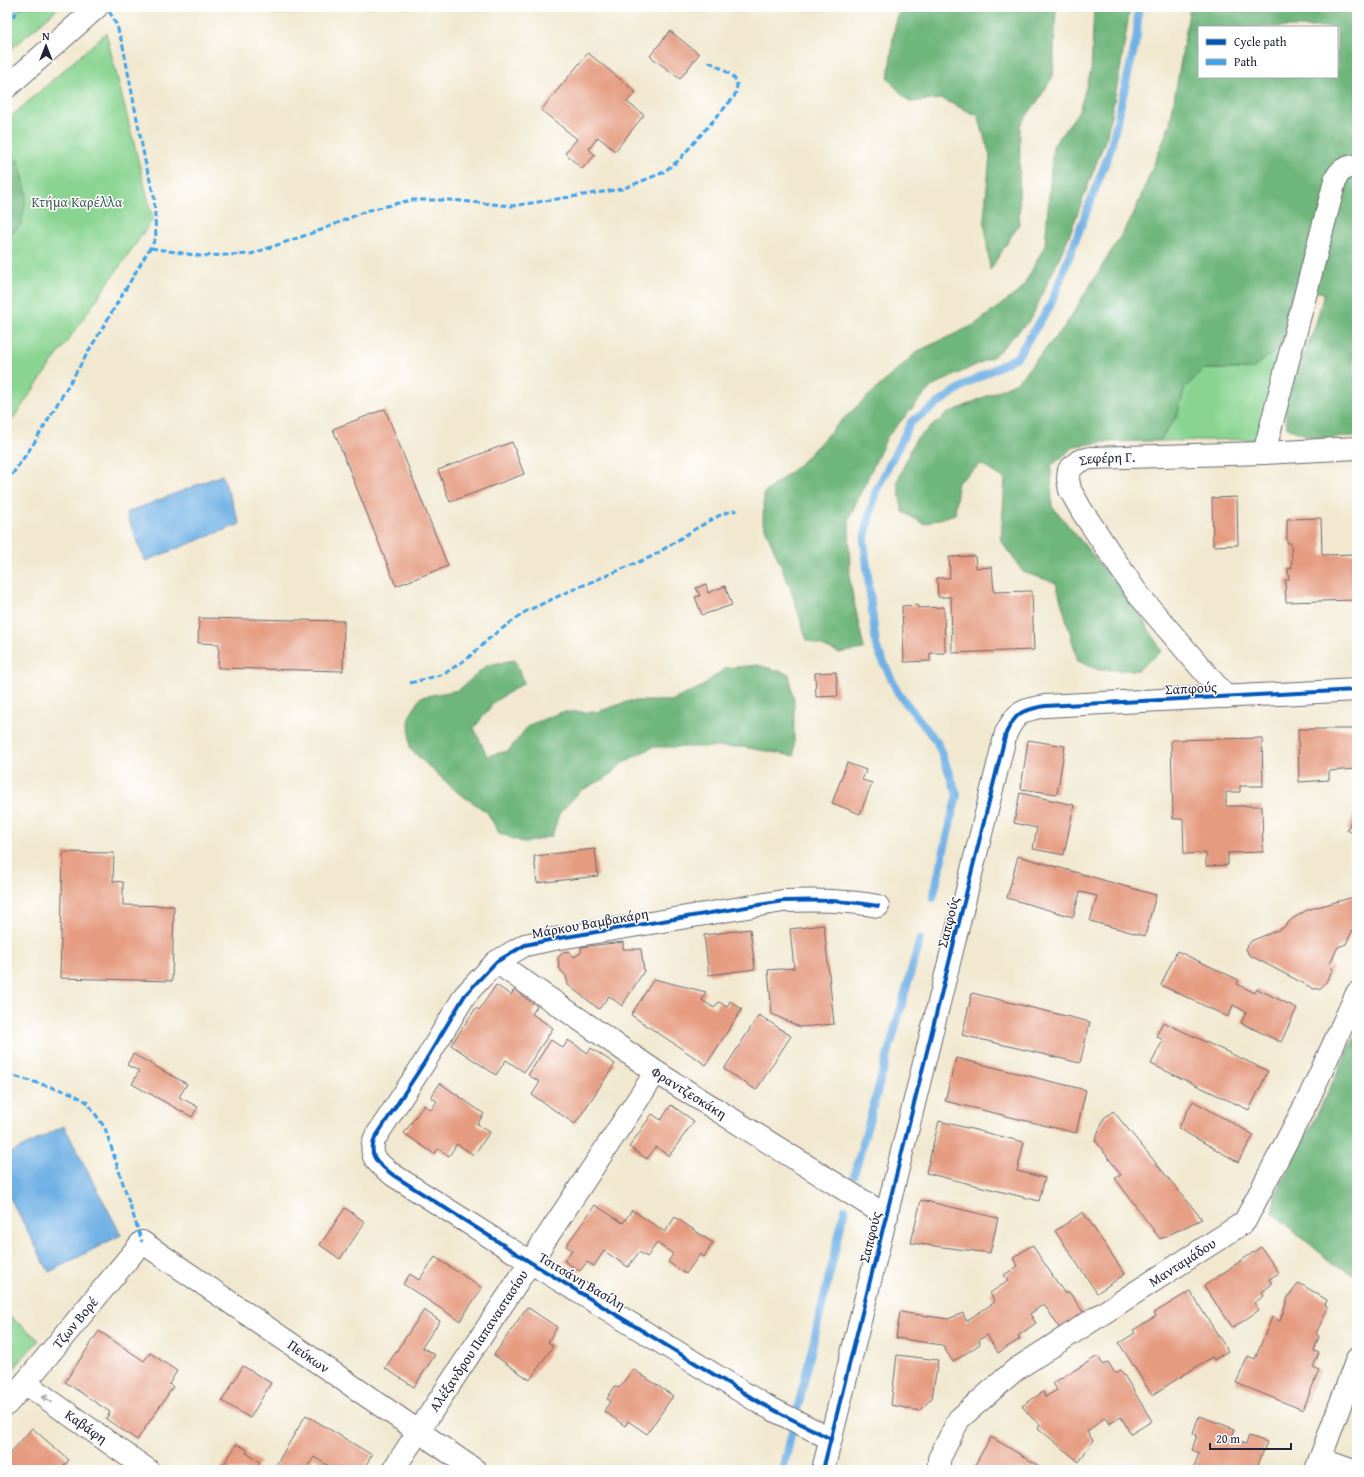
<svg xmlns="http://www.w3.org/2000/svg" width="1364" height="1477" font-family="'Gentium Book Plus',serif">
<style>
.green{fill:#89d491;stroke:#567b66}
.forest{fill:#6eb67b;stroke:#486c5b;fill-rule:evenodd}
.water{fill:#70b0e4;stroke:#496990}
.lines{fill:none;stroke-linecap:round;stroke-linejoin:round}
.stream{stroke:#70b0e4;stroke-width:8}
.building{fill:#e59b80}
.minor-casing{stroke:#6a676f;stroke-width:24}
.minor{stroke:#fff;stroke-width:22}
.quiet{stroke:#3ea2ec;stroke-width:3;stroke-dasharray:6 3;stroke-linecap:butt}
.cycleway-casing{stroke:#fff;stroke-width:6}
.cycleway{stroke:#0057b8;stroke-width:4}
.oneway{stroke:#9c9ca7}
.labels{text-anchor:middle;stroke-width:3;stroke-linejoin:round;paint-order:stroke}
.park-label{font-size:14px;fill:#466059;stroke:#fff}
.street-label{font-size:14px;fill:#22223b;stroke:#fff}
</style>
<rect width="100%" height="100%" fill="#fff"/>
<filter id="ink" filterUnits="userSpaceOnUse"><feTurbulence type="fractalNoise" baseFrequency=".025" numOctaves="2"/><feDisplacementMap in="SourceGraphic" scale="8" xChannelSelector="R" yChannelSelector="G"/><feConvolveMatrix kernelMatrix="1 2 1 2 8 2 1 2 1" color-interpolation-filters="sRGB"/></filter>
<filter id="wash" filterUnits="userSpaceOnUse"><feTurbulence type="fractalNoise" baseFrequency=".012" numOctaves="4" result="noise"/><feDisplacementMap in="SourceGraphic" scale="16" xChannelSelector="R" yChannelSelector="G"/><feGaussianBlur stdDeviation="0.9" result="paint"/><feColorMatrix in="noise" values="0 0 0 0 0 0 0 0 0 0 0 0 0 0 0 0 0 1.4 0 .05"/><feComposite in="paint" operator="in"/></filter>
<g filter="url(#wash)">
<rect width="100%" height="100%" fill="#f1e8cf"/>
<g class="green">
<polygon points="7,7 59,7 7,53"/>
<polygon points="106,33 153,219 7,427 7,120"/>
<polygon points="1282,345 1259,439 1159,441 1177,416 1185,388 1204,369 1252,369"/>
<polygon points="7,1314 39,1340 7,1376"/>
</g>
<g class="forest">
<polygon points="900,7 1056,7 1053,76 1039,99 1020,125 1019,224 990,270 984,218 990,156 978,116 942,99 909,102 888,79 894,31"/>
<polygon points="1094,7 1130,7 1120,71 1107,135 1069,236 1031,319 994,356 931,387 887,437 849,518 850,583 864,649 839,653 807,640 791,590 763,523 764,493 798,466 842,420 918,351 974,325 1022,289 1045,245 1053,146 1079,111 1091,71"/>
<path d="M1190 7H1357V317L1353 352 1357 397V435L1354 437 1314 438 1287 428 1285 405 1298 366 1315 327 1324 293 1296 288 1282 345 1252 369H1204L1185 388 1177 416 1159 441 1104 442 1075 446 1051 466 1052 506 1131 601 1162 651 1138 670H1099L1078 661 1056 583 1023 572 1001 541 1005 479 981 464 958 482 955 514 924 524 903 512 897 482 915 440 947 414 1017 382 1065 326 1133 216 1170 124ZM1199 27H1337V77H1199Z"/>
<polygon points="7,150 19,162 27,193 21,225 7,238"/>
<polygon points="515,660 524,683 495,701 474,728 487,756 508,751 529,725 562,712 597,712 630,701 671,701 701,687 725,668 758,665 789,674 794,701 794,756 743,747 653,747 624,762 606,778 580,791 559,814 552,836 525,843 499,833 487,812 457,792 410,749 409,717 421,697 459,690 487,665"/>
<polygon points="1357,1032 1357,1271 1353,1274 1331,1262 1273,1213 1275,1195 1307,1135"/>
</g>
<g class="water">
<polygon points="222,475 240,524 145,561 126,513"/>
<polygon points="64,1126 121,1235 49,1272 7,1192 7,1155"/>
</g>
<g class="lines">
<g class="stream">
<polyline points="933,898 957,794 937,742 898,693 876,646 864,541 875,493 911,422 966,384 1017,357 1050,306 1110,151 1137,36 1138,7"/>
<polyline points="854,1175 920,939"/>
<polyline points="783,1470 845,1209"/>
</g>
</g>
<g id="blocks">
<g class="building">
<polygon points="670,31 699,54 680,79 650,56"/>
<polygon points="588,53 636,92 627,102 644,115 615,151 598,137 589,149 595,155 582,169 565,153 577,139 541,110"/>
<polygon points="385,409 448,566 396,586 333,429"/>
<polygon points="512,442 524,474 450,502 438,470"/>
<polygon points="1237,497 1238,545 1213,546 1212,498"/>
<polygon points="1321,518 1322,555 1357,554 1357,600 1286,602 1285,580 1289,579 1288,568 1292,568 1291,543 1287,543 1287,519"/>
<polygon points="975,556 976,568 992,567 994,592 1032,591 1034,650 952,653 951,597 938,597 937,578 950,578 949,557"/>
<polygon points="706,584 708,593 725,586 732,605 702,615 695,597 700,596 696,588"/>
<polygon points="918,605 918,608 944,607 945,653 930,653 930,661 904,662 902,606"/>
<polygon points="199,618 344,621 343,671 218,668 219,644 198,643"/>
<polygon points="836,672 838,696 816,697 815,673"/>
<polygon points="1298,729 1357,729 1357,769 1329,771 1329,780 1299,782"/>
<polygon points="1262,738 1263,786 1240,786 1240,792 1226,792 1226,806 1262,806 1263,852 1228,853 1228,865 1206,866 1206,853 1184,854 1183,819 1173,819 1171,740"/>
<polygon points="1028,740 1065,746 1057,794 1021,789"/>
<polygon points="847,763 866,770 862,780 872,783 860,814 832,803"/>
<polygon points="1020,793 1074,805 1064,855 1033,849 1037,828 1014,823"/>
<polygon points="1357,808 1357,835 1347,830"/>
<polygon points="595,849 598,876 537,883 534,856"/>
<polygon points="63,852 114,853 113,881 123,882 123,905 174,906 172,981 60,978"/>
<polygon points="1018,856 1156,895 1145,936 1090,921 1097,896 1080,892 1073,917 1007,898"/>
<polygon points="1357,896 1356,923 1346,944 1338,947 1329,965 1333,969 1326,982 1321,988 1314,989 1249,955 1246,949 1251,941 1283,928 1292,919 1307,910"/>
<polygon points="824,925 834,1024 800,1027 772,1014 768,970 794,968 790,929"/>
<polygon points="750,929 755,969 709,975 704,935"/>
<polygon points="623,942 623,949 641,949 644,971 622,1006 609,996 599,1009 568,985 566,976 559,968 558,958 563,952 569,951 574,957 581,953 581,947"/>
<polygon points="1177,951 1239,980 1237,984 1255,993 1257,989 1297,1008 1281,1042 1241,1023 1246,1012 1233,1005 1228,1017 1161,985"/>
<polygon points="654,979 706,992 702,1000 714,1008 719,1002 727,1007 730,1001 742,1009 706,1065 631,1015"/>
<polygon points="496,985 511,995 514,990 537,1006 532,1014 553,1028 524,1072 506,1060 496,1075 451,1045 476,1008 479,1010"/>
<polygon points="972,993 1090,1022 1080,1063 962,1035"/>
<polygon points="759,1015 791,1036 756,1090 724,1069"/>
<polygon points="1163,1022 1268,1071 1249,1110 1151,1064 1163,1040 1156,1036"/>
<polygon points="551,1040 563,1048 568,1040 588,1053 591,1048 615,1064 575,1124 532,1095 540,1082 528,1075"/>
<polygon points="133,1054 187,1084 179,1097 198,1107 192,1117 132,1084 139,1071 127,1065"/>
<polygon points="956,1058 1086,1090 1076,1133 945,1101"/>
<polygon points="440,1083 484,1114 477,1124 490,1132 474,1155 457,1144 449,1156 438,1149 434,1154 404,1133 424,1105 431,1110 437,1101 431,1097"/>
<polygon points="1193,1101 1254,1135 1238,1162 1178,1128"/>
<polygon points="671,1105 694,1121 669,1156 656,1147 647,1159 629,1147 652,1114 661,1120"/>
<polygon points="1113,1111 1202,1219 1160,1239 1115,1178 1121,1175 1095,1140 1104,1118"/>
<polygon points="939,1121 1024,1142 1017,1171 1045,1178 1039,1201 926,1173"/>
<polygon points="921,1200 998,1218 990,1253 911,1243"/>
<polygon points="595,1205 623,1223 632,1210 665,1232 675,1217 713,1243 704,1257 700,1254 686,1274 668,1262 673,1254 657,1243 647,1257 639,1252 628,1267 604,1251 594,1266 587,1262 580,1271 564,1261 572,1250 566,1246"/>
<polygon points="345,1208 365,1222 340,1259 320,1245"/>
<polygon points="1083,1212 1125,1274 1097,1293 1055,1231"/>
<polygon points="1032,1245 1065,1294 1069,1292 1084,1313 1060,1329 1044,1304 1030,1314 1036,1323 1018,1336 1020,1339 998,1353 987,1335 979,1340 980,1344 953,1362 942,1345 896,1338 900,1312 948,1319 963,1313 966,1321 995,1302 990,1293 1008,1281 1004,1275 1018,1266 1013,1258"/>
<polygon points="1261,1247 1279,1273 1269,1279 1272,1284 1262,1292 1264,1296 1254,1303 1259,1310 1233,1328 1204,1286"/>
<polygon points="435,1257 482,1288 460,1321 403,1284 410,1274 419,1280"/>
<polygon points="1299,1283 1327,1300 1325,1305 1328,1307 1316,1334 1319,1336 1314,1351 1319,1353 1313,1367 1319,1370 1303,1410 1236,1383 1248,1356 1255,1359 1272,1317 1280,1321 1288,1297"/>
<polygon points="1190,1291 1228,1351 1214,1360 1212,1357 1152,1395 1119,1343 1135,1333 1133,1330 1156,1316 1154,1313"/>
<polygon points="527,1307 557,1327 548,1342 553,1346 530,1380 494,1355"/>
<polygon points="424,1310 440,1321 422,1347 435,1355 414,1387 385,1368"/>
<polygon points="99,1331 144,1361 150,1353 177,1371 169,1384 173,1387 137,1440 106,1419 110,1412 65,1382"/>
<polygon points="897,1355 938,1360 932,1398 919,1411 891,1405"/>
<polygon points="1098,1356 1103,1365 1108,1362 1115,1373 1121,1370 1152,1421 1131,1434 1121,1417 1109,1424 1105,1417 1087,1432 1093,1440 1079,1462 1038,1428 1040,1424 1032,1418 1022,1406 1043,1392 1045,1397 1057,1390 1053,1383"/>
<polygon points="243,1366 271,1383 250,1418 222,1401"/>
<polygon points="633,1369 673,1396 647,1434 628,1421 625,1426 604,1411 611,1401 607,1399 615,1386 619,1388"/>
<polygon points="306,1415 372,1455 363,1470 335,1470 314,1457 305,1470 273,1470"/>
<polygon points="1199,1416 1235,1429 1231,1439 1246,1444 1249,1436 1267,1442 1256,1470 1193,1470 1199,1453 1192,1450 1197,1435 1193,1433"/>
<polygon points="32,1428 69,1460 61,1470 7,1470 7,1457"/>
<polygon points="991,1437 1046,1470 972,1470"/>
<polygon points="237,1444 248,1450 246,1453 260,1462 255,1470 220,1470"/>
</g>
</g>
</g>
<g filter="url(#ink)">
<use href="#blocks" fill-opacity="0" stroke="#6a676f" stroke-width="1"/>
<g class="lines">
<g class="minor-casing">
<g id="minor">
<polyline points="7,87 97,7"/>
<path d="M1264 453 1335 181C1339 170 1346 166 1357 166"/>
<path id="s1" d="M1226 697 1137 593 1082 511 1070 490 1068 479 1069 470 1079 461 1091 458 1264 453 1357 448"/>
<path id="s2" d="M496 962 656 1072 887 1216"/>
<path id="s3" d="M25 1383 148 1470"/>
<path id="s4" d="M7 1404 25 1383 142 1242 475 1470"/>
<path d="M831 1439 762 1404 530 1262 393 1175C379 1164 367 1157 375 1138L424 1063 465 995 496 962 525 945 554 939 783 901C816 900 845 900 878 906"/>
<polyline points="1320,1459 1351,1470"/>
<path id="s5" d="M393 1470 656 1072"/>
<path d="M823 1470 1006 733C1017 711 1021 711 1045 706L1357 690"/>
<path id="s6" d="M939 1470V1459L959 1419 1015 1370 1237 1227 1245 1221 1308 1100 1357 993"/>
<polyline points="1316,1470 1357,1359"/>
</g>
</g>
<use href="#minor" class="minor"/>
<g class="quiet">
<polyline points="7,24 21,7"/>
<path d="M151 248 200 256 251 254 321 230 366 211 411 200H451L512 206 622 189 662 173 678 161 734 97C736 92 738 87 736 81 733 74 713 64 706 60"/>
<polyline points="7,482 34,443 156,238 154,196 145,161 123,46 117,26 107,7"/>
<polyline points="410,683 444,674 468,658 492,636 525,612 565,593 653,556 695,529 722,514 737,510"/>
<polyline points="7,1074 71,1093 87,1102 105,1128 142,1242"/>
</g>
<g class="cycleway-casing">
<g id="cycleway">
<path d="M831 1439 762 1404 530 1262 393 1175C379 1164 367 1157 375 1138L424 1063 465 995 496 962 525 945 554 939 783 901C816 900 845 900 878 906"/>
<path d="M823 1470 1006 733C1017 711 1021 711 1045 706L1357 690"/>
</g>
</g>
<use href="#cycleway" class="cycleway"/>
</g>
<defs><path id="oneway-shaft" d="M-6 0H5M1.5-3L5.5 0L1.5 3" fill="none" stroke-width="1.6" stroke-linecap="round" stroke-linejoin="round"/></defs>
<use class="oneway" href="#oneway-shaft" transform="translate(47 1399) rotate(-145)"/>
</g>
<g class="labels">
<g class="park-label">
<text x="77" y="207">Κτήμα Καρέλλα</text>
</g>
<g class="street-label">
<text dy="5" stroke="none"><textPath href="#s1" startOffset="322">Σεφέρη Γ.</textPath></text>
<text transform="translate(1191 688) rotate(-3)" y="5">Σαπφούς</text>
<text transform="translate(948 922) rotate(-76)" y="5">Σαπφούς</text>
<text transform="translate(590 923) rotate(-10)" y="5">Μάρκου Βαμβακάρη</text>
<text dy="5" stroke="none"><textPath href="#s2" startOffset="233">Φραντζεσκάκη</textPath></text>
<text transform="translate(870 1237) rotate(-76)" y="5">Σαπφούς</text>
<text dy="5" stroke="none"><textPath href="#s6" startOffset="329">Μανταμάδου</textPath></text>
<text transform="translate(582 1281) rotate(31)" y="5">Τσιτσάνη Βασίλη</text>
<text dy="5" stroke="none"><textPath href="#s4" startOffset="106">Τζων Βορέ</textPath></text>
<text dy="5" stroke="none"><textPath href="#s5" startOffset="155">Αλέξανδρου Παπαναστασίου</textPath></text>
<text dy="5" stroke="none"><textPath href="#s4" startOffset="413">Πεύκων</textPath></text>
<text dy="5" stroke="none"><textPath href="#s3" startOffset="75">Καβάφη</textPath></text>
</g>
</g>
<rect width="1364" height="1477" fill="none" stroke="#fff" stroke-width="24"/>
<rect x="1198" y="26" width="140" height="52" fill="#ffffff" stroke="#a7a7b1"/>
<rect x="1206" y="39" width="20" height="6" fill="#0057b8" stroke="#a7a7b1"/>
<text x="1234" y="46" font-size="12" fill="#22223b">Cycle path</text>
<rect x="1206" y="59" width="20" height="6" fill="#3ea2ec" stroke="#a7a7b1"/>
<text x="1234" y="66" font-size="12" fill="#22223b">Path</text>
<g transform="translate(46 46)" stroke="#ffffff" stroke-width="3" paint-order="stroke">
<path d="M0-3L7 15L0 10L-7 15Z" fill="#22223b"/>
<text y="-6" font-size="11" font-weight="bold" text-anchor="middle" fill="#22223b">N</text>
</g>
<path d="M1210 1443v6h81v-6" fill="none" stroke="#22223b" stroke-width="2"/>
<text x="1216" y="1443" font-size="12" fill="#22223b" stroke="#ffffff" stroke-width="3" paint-order="stroke">20 m</text>
</svg>
